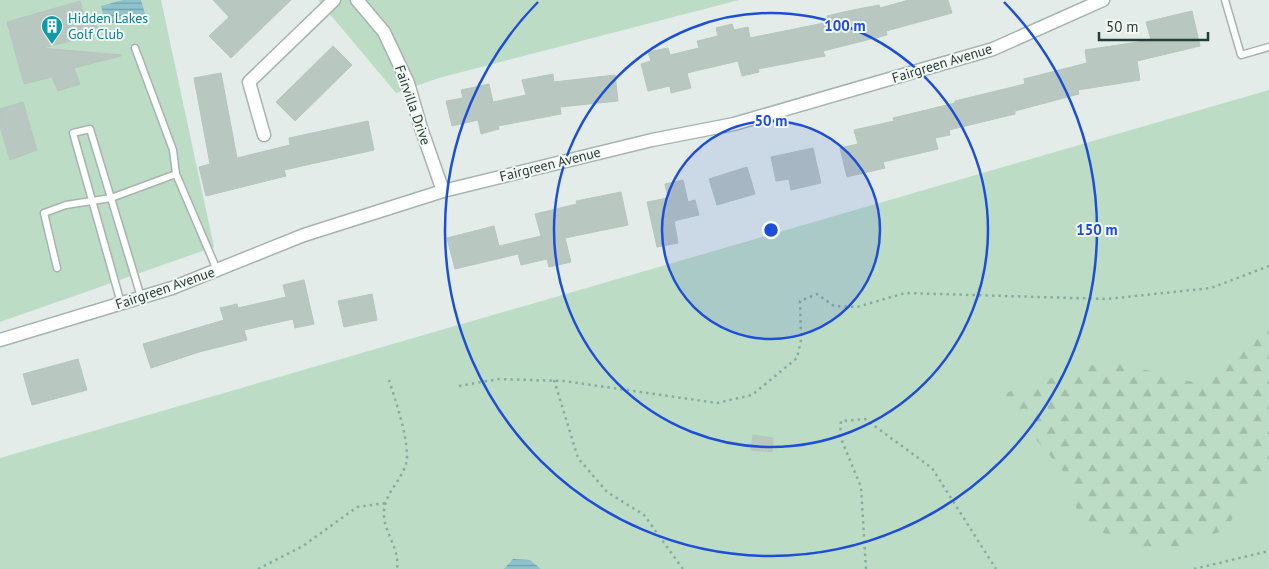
<svg xmlns="http://www.w3.org/2000/svg" width="1269" height="569" font-family="'PT Sans',sans-serif">
<style>
.green{fill:#bddcc6}
.forest{fill:url(#forest-firs)}
.water{fill:url(#water-rules)}
.building{fill:#b9c7c1;stroke:#b6c6bf}
.lines{fill:none;stroke-linecap:round;stroke-linejoin:round}
.service-casing{stroke:#a6b4af;stroke-width:9}
.minor-casing{stroke:#a6b4af;stroke-width:15}
.path{stroke:#85aea2;stroke-width:2.5;stroke-dasharray:2.5 4;stroke-linecap:butt}
.service{stroke:#fff;stroke-width:6}
.minor{stroke:#fff;stroke-width:12}
.ring{fill:none;stroke:#1d4ed8;stroke-width:2.5}
.labels{text-anchor:middle;stroke-width:4;stroke-linejoin:round;paint-order:stroke}
.culture-label{font-size:14px;fill:#0d838f;stroke:#f4f9f6;text-anchor:start}
.street-label{font-size:14px;fill:#243d36;stroke:#f4f9f6}
.centre{fill:#1d4ed8;stroke:#f4f9f6;stroke-width:2.5}
.ring-label{font-size:15px;text-anchor:middle;font-weight:bold;fill:#1d4ed8;stroke:#f4f9f6;stroke-width:4;stroke-linejoin:round;paint-order:stroke}
</style>
<defs>
<pattern id="forest-firs" width="22" height="20" patternUnits="userSpaceOnUse" patternTransform="scale(1.25)"><rect width="22" height="20" fill="#bddcc6"/><path d="M5 1l3.5 6h-7zM16 11l3.5 6h-7z" fill="#a2beab"/></pattern>
<pattern id="water-rules" width="6" height="5" patternUnits="userSpaceOnUse" patternTransform="scale(1.25)"><rect width="6" height="5" fill="#8ec3ce"/><path d="M0 2.5h6" fill="none" stroke="#74a0a8"/></pattern>
</defs>
<rect width="100%" height="100%" fill="#e3ece8"/>
<g class="green">
<polygon points="0,0 161,0 214,247 0,322"/>
<polygon points="318,0 739,0 439,78 396,93"/>
<polygon points="1269,90 1269,569 0,569 0,458"/>
</g>
<polygon class="forest" points="1269,320 1269,473 1260,475 1225,530 1162,552 1082,526 1066,475 999,395 1108,360 1196,383"/>
<g class="water">
<polygon points="123,0 141,0 145,14 106,25 101,6"/>
<polygon points="513,559 530,560 541,569 504,569"/>
</g>
<g class="building">
<polygon points="213,0 291,0 231,58 209,36 229,17"/>
<polygon points="909,0 948,0 952,13 886,31 887,35 823,51 825,56 758,69 759,72 742,76 738,61 687,73 691,88 671,93 670,86 648,91 641,64 651,61 648,52 668,48 670,55 699,48 697,41 718,36 716,28 732,24 734,30 748,27 750,38 829,22 827,16 848,11 879,5 880,8"/>
<polygon points="80,1 85,19 94,17 99,34 42,48 121,55 121,56 74,68 80,84 58,91 52,77 24,84 7,22"/>
<polygon points="1192,11 1200,46 1137,61 1140,80 1078,90 1079,94 1015,111 1015,114 949,130 950,135 935,138 938,149 883,162 885,168 847,177 840,148 858,144 854,130 894,121 893,118 955,103 955,101 1025,84 1024,79 1087,63 1085,50 1151,40 1146,22"/>
<polygon points="333,46 352,65 295,121 276,102"/>
<polygon points="221,73 237,158 290,145 289,138 368,121 374,150 284,170 286,176 206,196 199,167 210,164 194,78"/>
<polygon points="553,74 554,82 615,75 618,101 560,107 561,114 498,126 499,129 481,134 478,120 452,126 446,101 463,98 461,90 489,84 493,102 526,95 522,80"/>
<polygon points="23,102 37,150 10,160 0,126 0,109"/>
<polygon points="813,148 821,183 791,190 789,179 776,181 771,157"/>
<polygon points="747,167 755,194 717,205 709,179"/>
<polygon points="683,180 688,202 695,200 699,215 674,221 678,243 657,247 647,202 668,198 665,184"/>
<polygon points="621,192 628,225 565,238 571,262 549,267 547,259 521,265 518,254 455,269 447,238 494,226 499,246 541,236 535,214 577,204 576,201"/>
<polygon points="304,280 314,324 295,328 293,319 244,330 247,340 199,352 151,368 143,344 224,320 220,308 237,304 238,308 286,297 283,285"/>
<polygon points="372,294 377,320 344,327 338,301"/>
<polygon points="78,359 87,390 32,405 23,374"/>
<polygon points="753,435 773,438 772,452 751,450"/>
</g>
<g class="lines">
<g class="service-casing">
<g id="service">
<polyline points="1225,0 1241,55 1269,47"/>
<polyline points="176,174 217,270"/>
<polyline points="57,268 44,213 66,205 111,198 176,174 173,150 135,48"/>
<polyline points="121,303 73,133 90,129 141,297"/>
</g>
</g>
<g class="minor-casing">
<g id="minor">
<polyline points="357,0 384,32 408,83 421,128 443,191"/>
<polyline points="264,135 249,82 334,0"/>
<polyline points="0,340 172,288 304,235 443,191 652,140 734,124 993,49 1103,0"/>
</g>
</g>
<g class="path">
<path d="M389 380C395 399 411 445 406 464 401 481 384 494 384 513 383 531 400 548 397 569"/>
<polyline points="554,380 578,458 607,492 644,515 683,569"/>
<polyline points="459,386 499,379 564,381 717,403 752,395 797,358 801,340 800,301 817,294 834,306 857,307 905,293 1107,299 1211,288 1269,266"/>
<polyline points="258,569 303,546 357,507 386,503"/>
<polyline points="866,569 861,487 840,436 841,421 865,419 932,468 996,569"/>
<polyline points="1194,569 1269,551"/>
</g>
<use href="#service" class="service"/>
<use href="#minor" class="minor"/>
</g>
<circle cx="771" cy="230" r="109" fill="#1d4ed8" fill-opacity=".12"/>
<g class="ring">
<circle cx="771" cy="230" r="109"/>
<circle cx="771" cy="230" r="217"/>
<path d="M1004 2A326 326 0 1 1 538 2"/>
</g>
<defs>
<g id="building-pin" transform="scale(1.125)"><path d="M0 17L-7.5 6A9.5 9.5 0 1 1 7.5 6Z" fill="#0f9aa8" stroke="#f4f9f6"/><path d="M-4-6H4V6H1V3H-1V6H-4ZM-2.5-4.3h1.7v1.8h-1.7ZM.8-4.3h1.7v1.8H.8ZM-2.5-1h1.7V.8h-1.7ZM.8-1h1.7V.8H.8Z" fill="#fff"/></g>
</defs>
<g fill-rule="evenodd">
<use href="#building-pin" x="52" y="26"/>
</g>
<g class="labels">
<g class="culture-label">
<text x="68" y="23">Hidden Lakes<tspan x="68" dy="16">Golf Club</tspan></text>
</g>
<g class="street-label">
<text transform="translate(942 63) rotate(-17)" y="5">Fairgreen Avenue</text>
<text transform="translate(413 105) rotate(71)" y="5">Fairvilla Drive</text>
<text transform="translate(550 164) rotate(-14)" y="5">Fairgreen Avenue</text>
<text transform="translate(165 288) rotate(-19)" y="5">Fairgreen Avenue</text>
</g>
</g>
<circle cx="771" cy="230" r="8" class="centre"/>
<g class="ring-label">
<text x="845" y="31">100 m</text>
<text x="771" y="126">50 m</text>
<text x="1097" y="235">150 m</text>
</g>
<path d="M1099 32v8h109v-8" fill="none" stroke="#243d36" stroke-width="2.5"/>
<text x="1106" y="32" font-size="15" fill="#243d36" stroke="#f4f9f6" stroke-width="4" paint-order="stroke">50 m</text>
</svg>
